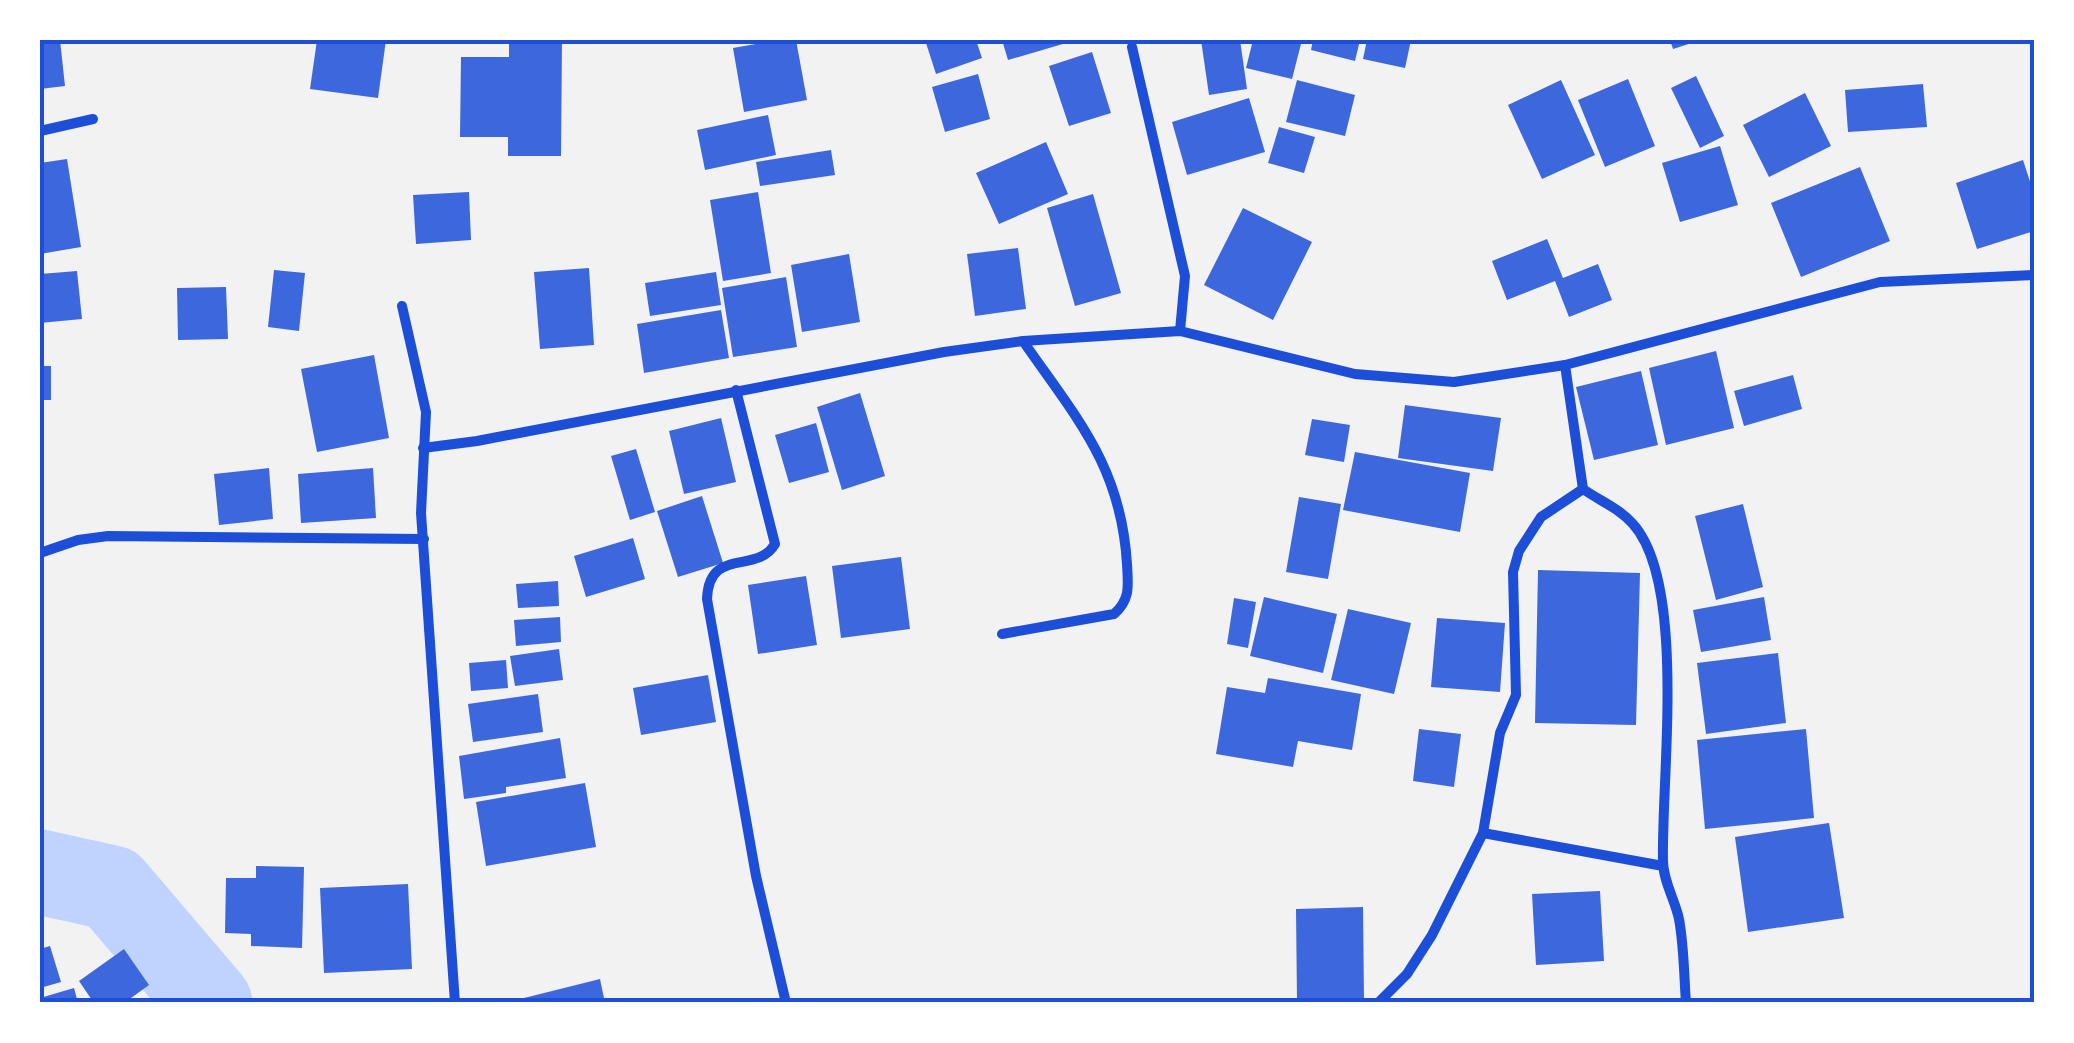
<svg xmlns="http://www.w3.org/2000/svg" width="2074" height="1043" font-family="'Nunito Sans',sans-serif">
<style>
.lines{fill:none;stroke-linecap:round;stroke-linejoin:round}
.river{stroke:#bfd3fe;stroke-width:85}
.building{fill:#3d67dc}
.minor{stroke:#1d4ed8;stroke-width:10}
.neatline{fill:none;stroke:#1d4ed8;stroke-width:4}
</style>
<rect width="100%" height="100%" fill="#f2f2f2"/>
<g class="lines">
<polyline class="river" points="40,872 112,888 210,1003"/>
</g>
<g class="building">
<polygon points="60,40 65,86 40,89 40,41"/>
<polygon points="317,40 386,40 378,98 310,89"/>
<polygon points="509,40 562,40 561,156 508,156 508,137 460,137 461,57 509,57"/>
<polygon points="778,40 796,40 807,100 744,112 733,48"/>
<polygon points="925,40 976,40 982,58 936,74"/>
<polygon points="1002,40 1073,40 1073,41 1008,60"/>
<polygon points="1201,40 1240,40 1247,89 1209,95"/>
<polygon points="1253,40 1302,40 1292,79 1246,68"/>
<polygon points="1313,40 1360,40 1355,61 1311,50"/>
<polygon points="1367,40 1411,40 1405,68 1363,59"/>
<polygon points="1670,40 1697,40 1698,41 1673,49"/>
<polygon points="1092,52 1111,113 1069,126 1049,66"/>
<polygon points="978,74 990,119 945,132 932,87"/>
<polygon points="1696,76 1724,136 1700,148 1671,88"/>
<polygon points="1628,79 1655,146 1605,167 1578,100"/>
<polygon points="1297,80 1355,95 1345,136 1286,122"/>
<polygon points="1561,80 1595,155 1542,179 1508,105"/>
<polygon points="1923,84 1927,127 1848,132 1845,90"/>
<polygon points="1805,93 1831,146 1769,177 1743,125"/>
<polygon points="1249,98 1265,152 1187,175 1172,122"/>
<polygon points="768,115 776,155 705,170 697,130"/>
<polygon points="1279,127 1315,137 1304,173 1268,163"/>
<polygon points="1046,142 1068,194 999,224 976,173"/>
<polygon points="1720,146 1738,205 1680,222 1662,163"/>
<polygon points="831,150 835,175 760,186 756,162"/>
<polygon points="67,159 81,247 40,254 40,163"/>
<polygon points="2023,160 2034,194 2034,231 1977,249 1956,183"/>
<polygon points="1860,167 1890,241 1801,277 1771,203"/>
<polygon points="469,192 471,240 416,244 413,195"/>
<polygon points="758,192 771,273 723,281 710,200"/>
<polygon points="1093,194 1121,293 1075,306 1047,208"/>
<polygon points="1243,208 1312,242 1273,320 1204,285"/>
<polygon points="1547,239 1563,278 1598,264 1612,300 1569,317 1555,281 1507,300 1492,261"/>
<polygon points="1018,248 1026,309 975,316 967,254"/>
<polygon points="849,254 860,322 802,332 791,265"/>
<polygon points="589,268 594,345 540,349 534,272"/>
<polygon points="274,270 305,273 299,331 268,327"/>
<polygon points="77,271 82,319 40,323 40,274"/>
<polygon points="716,272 721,305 650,316 645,283"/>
<polygon points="786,277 797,347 733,357 722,288"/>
<polygon points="226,287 228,339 178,340 177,288"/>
<polygon points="721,310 729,358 644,373 637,324"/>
<polygon points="1716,351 1734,428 1666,445 1649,368"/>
<polygon points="374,355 389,438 317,452 301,369"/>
<rect x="40" y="366" width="11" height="34"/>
<polygon points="1641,371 1658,445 1594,460 1576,387"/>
<polygon points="1793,375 1802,409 1744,426 1734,391"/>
<polygon points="860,393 885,476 842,490 817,407"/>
<polygon points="1405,405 1501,418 1493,471 1398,458"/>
<polygon points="721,418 736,482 684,494 669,431"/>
<polygon points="1312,419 1350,425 1344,462 1305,455"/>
<polygon points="816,423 829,472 789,483 775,435"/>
<polygon points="636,449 655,512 630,520 611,456"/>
<polygon points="1355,452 1470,473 1460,532 1343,510"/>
<polygon points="269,468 273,519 219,525 214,474"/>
<polygon points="373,468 376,518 301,523 298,474"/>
<polygon points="702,496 723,563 678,577 657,511"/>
<polygon points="1299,497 1341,504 1328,579 1286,572"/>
<polygon points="1743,504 1763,587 1716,600 1695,516"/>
<polygon points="633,538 645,579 586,597 574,556"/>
<polygon points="901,557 910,629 841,638 832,566"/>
<polygon points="1538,570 1640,573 1636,725 1535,723"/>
<polygon points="806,576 817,645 758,654 748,585"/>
<polygon points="558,581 559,606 518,608 516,584"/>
<polygon points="1264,597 1337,614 1323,673 1250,656"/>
<polygon points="1764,597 1771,640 1701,652 1693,610"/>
<polygon points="1234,598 1256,602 1248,648 1227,644"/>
<polygon points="1348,609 1411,623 1394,694 1331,680"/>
<polygon points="560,617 561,642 516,646 514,620"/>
<polygon points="1437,618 1505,623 1500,692 1431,687"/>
<polygon points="559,649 563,680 515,686 510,656"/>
<polygon points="1778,653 1786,723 1706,734 1697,663"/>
<polygon points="506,660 508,688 471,691 469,663"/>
<polygon points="708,675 716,722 641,735 633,688"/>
<polygon points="1268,678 1361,694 1352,750 1298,741 1293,767 1216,754 1227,687 1265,693"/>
<polygon points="538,694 543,732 473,742 468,704"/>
<polygon points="1419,729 1461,734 1454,787 1413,781"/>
<polygon points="1806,729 1814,818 1705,829 1697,740"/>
<polygon points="560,738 566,778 506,787 506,793 464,799 459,756"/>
<polygon points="585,783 596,847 486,866 476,802"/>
<polygon points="1829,823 1844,918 1748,932 1735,837"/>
<polygon points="256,866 304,867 302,948 251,946 251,934 225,933 226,878 256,878"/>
<polygon points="408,884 412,969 324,973 320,888"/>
<polygon points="1600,891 1604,961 1536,965 1532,894"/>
<polygon points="1363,907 1364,1000 1297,1001 1296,909"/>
<polygon points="50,946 61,982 40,988 40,949"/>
<polygon points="124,949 149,985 124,1003 94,1003 79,981"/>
<polygon points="600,979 605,1003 508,1003 508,1002"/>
<polygon points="74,988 78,1003 40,1003 40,998"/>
</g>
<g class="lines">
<g class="minor">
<polyline points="1132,47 1185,276 1180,331"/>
<polyline points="40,131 93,119"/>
<polyline points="402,306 426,412 421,513 455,1003"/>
<path d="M1565 365 1583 489C1600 501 1619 508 1633 524 1687 584 1661 780 1663 861 1663 881 1675 900 1679 919 1684 946 1684 976 1686 1003"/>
<path d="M736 390 775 544C757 575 709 546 707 599L756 876 786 1003"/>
<polyline points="423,448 477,441 944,352 1023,341 1180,331 1355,374 1454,382 1565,365 1880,282 2034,275"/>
<polyline points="40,553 78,540 108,536 424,539"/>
<path d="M1002 634 1114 614C1131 599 1128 585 1127 564 1121 466 1077 419 1023 341"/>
<polyline points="1483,833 1663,866"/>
<polyline points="1378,1003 1407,974 1432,935 1483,833 1500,733 1516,695 1513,572 1519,551 1541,517 1583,489"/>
</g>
</g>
<rect width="2074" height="1043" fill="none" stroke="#ffffff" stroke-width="85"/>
<rect x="42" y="42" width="1990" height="958" class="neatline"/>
</svg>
